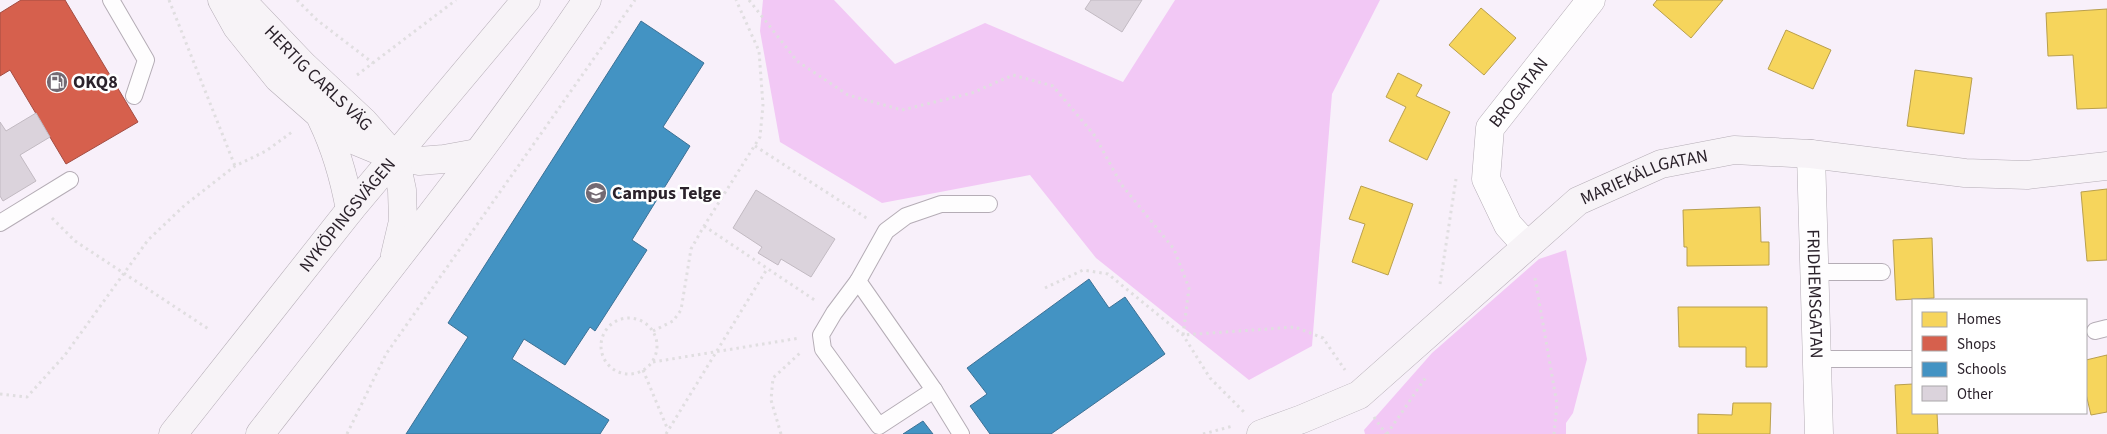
<svg xmlns="http://www.w3.org/2000/svg" width="2107" height="434" font-family="'Source Sans 3',sans-serif">
<style>
.forest{fill:#f2c8f5}
.homes{fill:#f6d55c;stroke:#b99f4d}
.shops{fill:#d6604d;stroke:#a34d43}
.schools{fill:#4393c3;stroke:#3c7195}
.building{fill:#dbd3dc;stroke:#c2bac2}
.lines{fill:none;stroke-linecap:round;stroke-linejoin:round}
.lane-casing{stroke:#b5adb6;stroke-width:18}
.street-casing{stroke:#b5adb6;stroke-width:29}
.secondary-casing{stroke:#b5adb6;stroke-width:29}
.path{stroke:#e0dee0;stroke-width:3;stroke-dasharray:2.5 4;stroke-linecap:butt}
.lane{stroke:#fefdfe;stroke-width:16}
.street{stroke:#fefdfe;stroke-width:28}
.secondary{stroke:#f7f3f7;stroke-width:28}
.labels{text-anchor:middle;stroke-width:5;stroke-linejoin:round;paint-order:stroke}
.street-label{font-size:18px;fill:#2b222b;stroke:#fff}
.poi-label{font-size:18px;font-weight:bold;fill:#2b222b;stroke:#fff;text-anchor:start}
</style>
<rect width="100%" height="100%" fill="#f8f0fa"/>
<g class="forest">
<polygon points="763,0 834,0 895,64 985,23 1123,82 1175,0 1380,0 1332,94 1312,346 1249,380 1096,258 1030,175 882,203 780,142 760,31"/>
<polygon points="1566,250 1587,359 1573,413 1566,423 1566,434 1365,434 1364,430 1432,353 1539,259"/>
</g>
<g class="homes">
<polygon points="1657,0 1723,0 1691,38 1653,5"/>
<polygon points="1481,8 1516,38 1484,75 1449,45"/>
<polygon points="2107,9 2107,108 2077,109 2073,55 2048,56 2046,13"/>
<polygon points="1786,30 1831,50 1813,89 1768,69"/>
<polygon points="1915,70 1972,78 1964,134 1907,126"/>
<polygon points="1398,73 1422,85 1416,96 1450,112 1427,160 1389,141 1406,107 1386,97"/>
<polygon points="1361,186 1413,204 1388,275 1352,262 1365,224 1349,219"/>
<polygon points="2107,189 2107,260 2087,261 2081,192"/>
<polygon points="1760,207 1761,242 1769,242 1769,265 1687,266 1687,247 1684,247 1683,210"/>
<polygon points="1932,238 1934,298 1896,300 1893,240"/>
<polygon points="1678,307 1767,307 1767,367 1746,367 1746,347 1679,347"/>
<polygon points="2107,355 2107,412 2091,415 2086,394 2086,360"/>
<polygon points="1913,384 1913,413 1937,413 1938,434 1897,434 1895,385"/>
<polygon points="1733,403 1771,403 1770,434 1698,434 1698,414 1732,415"/>
</g>
<polygon class="shops" points="21,0 65,0 138,122 66,164 10,70 0,76 0,13"/>
<g class="schools">
<polygon points="641,21 704,63 663,127 690,146 632,240 647,250 595,331 590,327 565,365 524,339 512,359 609,420 600,434 406,434 468,337 448,323"/>
<polygon points="1089,279 1109,308 1125,297 1165,354 1051,434 990,434 970,406 987,394 967,368"/>
<polygon points="923,421 933,434 903,434"/>
</g>
<g class="building">
<polygon points="1091,0 1142,0 1122,32 1085,9"/>
<polygon points="36,113 50,137 20,155 36,181 3,201 0,196 0,122 6,131"/>
<polygon points="756,190 835,239 811,277 781,259 778,265 758,253 762,247 733,228"/>
</g>
<g class="lines">
<g class="lane-casing">
<g id="lane">
<polyline points="111,0 146,60 134,96"/>
<polyline points="0,223 70,180"/>
<polyline points="1815,272 1882,272"/>
<polyline points="858,281 834,313 821,335 823,349 879,426 934,390"/>
<polyline points="2095,331 2107,328"/>
<polyline points="1817,359 1911,359"/>
<polyline points="961,434 934,390 858,281 886,231 906,216 941,204 989,204"/>
</g>
</g>
<g class="street-casing">
<g id="street">
<path id="s1" d="M1811 154 1819 434"/>
<path id="s2" d="M1527 246 1508 225 1486 179 1490 128 1591 0"/>
</g>
</g>
<g class="secondary-casing">
<g id="secondary">
<polyline points="222,0 237,27 278,78 344,136 395,157 419,161 444,159 477,153"/>
<path id="s3" d="M241 0 302 64 364 122 395 157 402 190 403 221 395 255"/>
<path d="M322 120C336 149 344 177 350 210"/>
<path id="s4" d="M173 434 350 210 526 0"/>
<path d="M260 434C371 291 486 150 587 0"/>
<path id="s5" d="M1261 434 1302 419 1359 395 1578 201 1661 164 1734 150 1811 154 1965 173 2027 175 2107 166"/>
</g>
</g>
<g class="path">
<polyline points="169,0 235,166"/>
<polyline points="297,0 317,20 373,63"/>
<polyline points="749,0 797,61 848,95 902,110 972,93 1013,75 1053,86 1095,136 1121,184 1174,249 1189,288 1183,335 1295,327 1323,338 1345,370"/>
<polyline points="357,75 456,0"/>
<polyline points="755,146 868,219"/>
<polyline points="52,218 75,241 210,330"/>
<polyline points="704,226 816,301"/>
<polyline points="1535,278 1557,404 1554,434"/>
<polyline points="1440,284 1456,179"/>
<polyline points="1045,288 1083,270 1108,274 1183,335 1210,378 1245,413"/>
<circle cx="629" cy="346" r="28"/>
<polyline points="653,331 673,321 681,310 691,249 704,226 760,137 763,105 759,51 736,0"/>
<polyline points="653,362 800,338"/>
<polyline points="643,370 668,430"/>
<polyline points="0,394 27,397 65,355 148,240 185,205 235,166 266,151 292,132"/>
<polyline points="1374,417 1386,434"/>
<polyline points="347,434 386,354 635,0"/>
<polyline points="666,434 767,269"/>
<polyline points="781,434 771,400 773,378 800,353"/>
<polyline points="1203,434 1233,426"/>
<polyline points="1387,434 1426,377"/>
</g>
<use href="#lane" class="lane"/>
<use href="#street" class="street"/>
<use href="#secondary" class="secondary"/>
</g>
<defs>
<g id="fuel-disc" transform="scale(1.125)"><circle r="9.5" fill="#736a73" stroke="#fff"/><path d="M-5.5-6h7V0h2V4h1.3V-2.5L3-4.5l.8-.8L6-3V5H2.5V1h-1V6h-7ZM-4.2-4.7v3.2H.2V-4.7Z" fill="#fff"/></g>
<g id="university-disc" transform="scale(1.125)"><circle r="9.5" fill="#736a73" stroke="#fff"/><path d="M0-5L7-2L0 1L-7-2ZM-4 1L0 2.5L4 1V4Q0 6-4 4Z" fill="#fff"/></g>
</defs>
<g fill-rule="evenodd">
<use href="#fuel-disc" x="57" y="82"/>
<use href="#university-disc" x="596" y="193"/>
</g>
<g class="labels">
<g class="street-label">
<text dy="6" stroke="none"><textPath href="#s3" startOffset="110">HERTIG CARLS VÄG</textPath></text>
<text dy="6" stroke="none"><textPath href="#s2" startOffset="176">BROGATAN</textPath></text>
<text dy="6" stroke="none"><textPath href="#s5" startOffset="469">MARIEKÄLLGATAN</textPath></text>
<text dy="6" stroke="none"><textPath href="#s4" startOffset="280">NYKÖPINGSVÄGEN</textPath></text>
<text dy="6" stroke="none"><textPath href="#s1" startOffset="140">FRIDHEMSGATAN</textPath></text>
</g>
<g class="poi-label">
<text x="73" y="88">OKQ8</text>
<text x="612" y="199">Campus Telge</text>
</g>
</g>
<rect x="1912" y="299" width="175" height="115" fill="#ffffff" stroke="#aaa7aa"/>
<rect x="1922" y="312" width="25" height="15" fill="#f6d55c" stroke="#aaa7aa"/>
<text x="1957" y="324" font-size="15" fill="#2b222b">Homes</text>
<rect x="1922" y="336" width="25" height="15" fill="#d6604d" stroke="#aaa7aa"/>
<text x="1957" y="349" font-size="15" fill="#2b222b">Shops</text>
<rect x="1922" y="362" width="25" height="15" fill="#4393c3" stroke="#aaa7aa"/>
<text x="1957" y="374" font-size="15" fill="#2b222b">Schools</text>
<rect x="1922" y="386" width="25" height="15" fill="#dbd3dc" stroke="#aaa7aa"/>
<text x="1957" y="399" font-size="15" fill="#2b222b">Other</text>
</svg>
